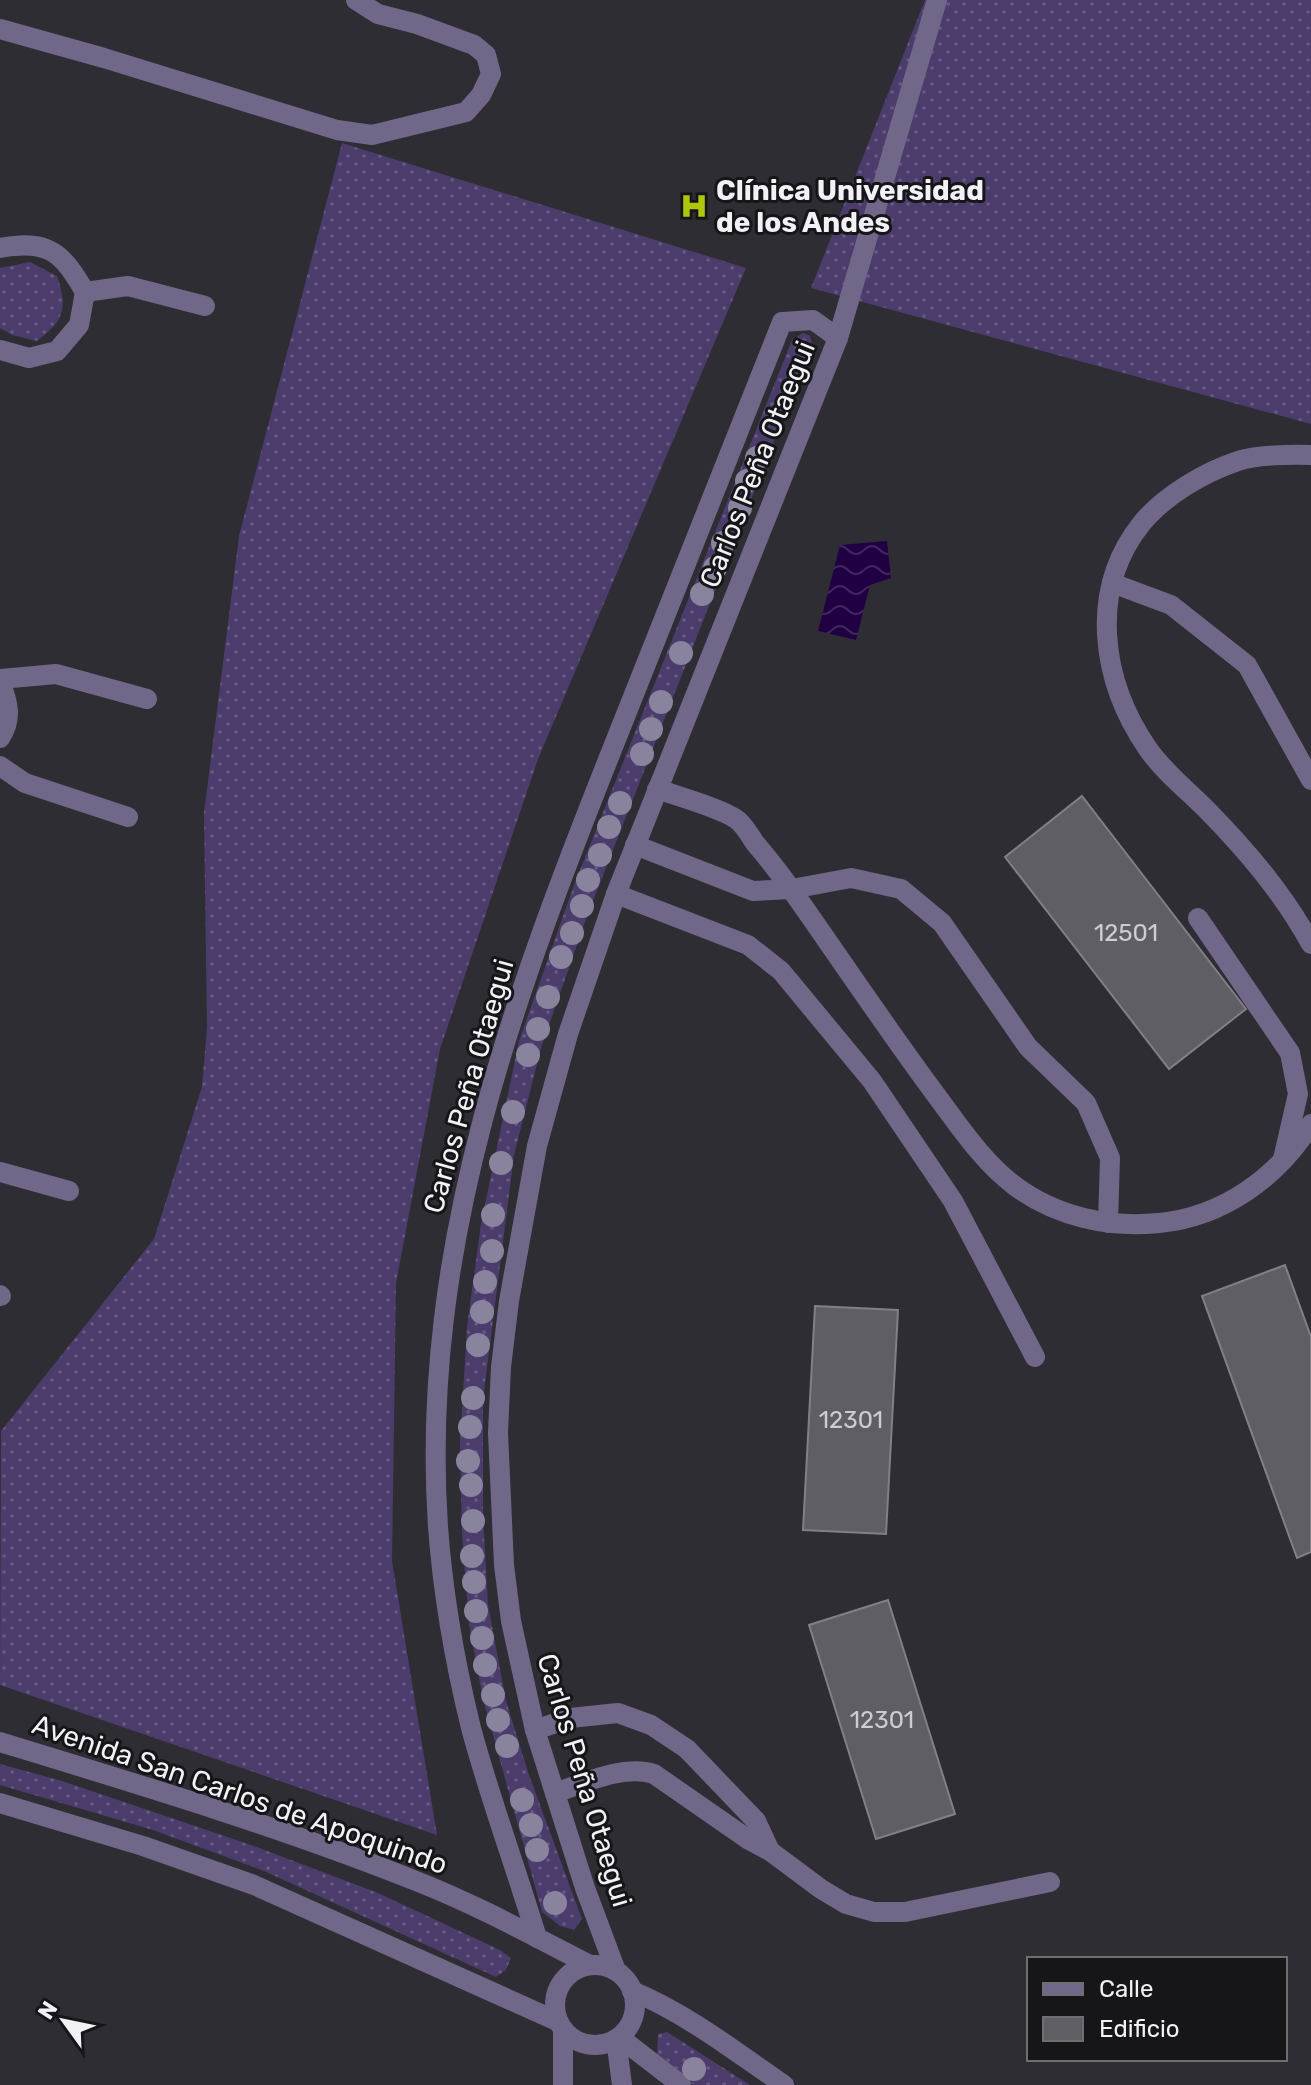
<svg xmlns="http://www.w3.org/2000/svg" width="1311" height="2085" font-family="Rubik,sans-serif">
<style>
.grass{fill:url(#grass-dots)}
.water{fill:url(#water-waves)}
.building{fill:#605e65;stroke:#817f87;stroke-width:2}
.lines{fill:none;stroke-linecap:round;stroke-linejoin:round}
.minor{stroke:#716788;stroke-width:20}
.tree{fill:#8a839d}
.labels{text-anchor:middle;stroke-width:6;stroke-linejoin:round;paint-order:stroke}
.number-label{font-size:24px;fill:#ceccd2}
.poi-label{font-size:28px;font-weight:bold;fill:#f2f1f6;stroke:#161518;text-anchor:start}
.street-label{font-size:28px;fill:#f2f1f6;stroke:#161518}
</style>
<defs>
<pattern id="grass-dots" width="8" height="8" patternUnits="userSpaceOnUse" patternTransform="scale(2)"><rect width="8" height="8" fill="#4c3c6c"/><path d="M2 2h.1M6 6h.1" fill="none" stroke="#665982" stroke-width="1.8" stroke-linecap="round"/></pattern>
<pattern id="water-waves" width="16" height="10" patternUnits="userSpaceOnUse" patternTransform="scale(2)"><rect width="16" height="10" fill="#200043"/><path d="M0 5q4-4 8 0t8 0" fill="none" stroke="#41265f"/></pattern>
</defs>
<rect width="100%" height="100%" fill="#2e2d33"/>
<g class="grass">
<polygon points="925,0 1311,0 1311,424 811,288"/>
<polygon points="342,143 746,268 538,759 440,1049 396,1283 392,1561 437,1835 0,1685 1,1431 154,1239 202,1087 207,1027 204,813 239,536"/>
<path d="M30 262 57 276C68 309 64 320 37 341L12 335 0 328V268Z"/>
<polygon points="803,333 810,336 812,344 587,916 541,1048 514,1155 483,1399 483,1517 488,1605 506,1701 529,1775 582,1919 574,1930 560,1926 542,1912 483,1699 469,1624 462,1535 460,1443 467,1327 481,1224 519,1041 574,885 792,340"/>
<polygon points="0,1764 62,1781 254,1846 378,1893 500,1950 511,1958 506,1970 496,1977 264,1871 153,1830 0,1785"/>
<polygon points="667,2032 750,2085 694,2085 662,2065 657,2055 658,2034"/>
</g>
<polygon class="water" points="887,541 891,578 870,585 856,640 818,631 840,545"/>
<g class="building">
<polygon points="1082,796 1246,1009 1169,1069 1005,857"/>
<polygon points="1285,1265 1311,1337 1311,1552 1297,1558 1202,1296"/>
<polygon points="815,1306 898,1310 886,1534 803,1530"/>
<polygon points="888,1600 955,1814 876,1839 809,1625"/>
</g>
<g class="lines">
<g class="minor">
<polyline points="0,29 104,58 337,130 372,135 466,112 481,95 491,74 486,55 474,45 417,24 378,14 356,0"/>
<path d="M0 248C48 239 62 252 85 292L79 325 57 351 29 358 0 350"/>
<polyline points="85,292 128,286 205,306"/>
<path d="M1311 455C1292 454 1256 455 1238 461 1205 472 1165 495 1142 523 1088 590 1101 681 1148 749 1163 771 1188 791 1207 810 1247 851 1283 893 1311 944"/>
<polyline points="1112,583 1171,605 1247,665 1311,780"/>
<polyline points="0,679 56,674 147,699"/>
<path d="M0 682C8 701 13 719 0 738"/>
<polyline points="0,766 25,783 128,817"/>
<path d="M657 789C677 796 720 808 736 819 744 824 750 836 755 843 772 863 788 884 803 906 847 969 890 1033 936 1095 960 1127 983 1162 1015 1186 1057 1217 1109 1228 1159 1223 1223 1217 1278 1177 1311 1124"/>
<polyline points="635,845 753,891 792,889 851,878 901,889 942,923 1028,1047 1086,1103 1110,1158 1108,1223"/>
<polyline points="616,894 748,945 781,971 872,1081 953,1201 1035,1357"/>
<polyline points="1198,918 1290,1053 1298,1094 1283,1159"/>
<polyline points="0,1172 69,1191"/>
<polyline points="0,1295 1,1296"/>
<polyline points="535,1730 570,1718 618,1713 651,1725 687,1749 756,1821 770,1851"/>
<path d="M0 1742C141 1785 284 1828 421 1883 479 1906 535 1937 590 1965"/>
<path d="M555 1793C584 1783 624 1764 654 1774L749 1840 770 1851 821 1889 846 1904 874 1912H905L1050 1882"/>
<polyline points="0,1803 143,1846 254,1885 559,2022"/>
<path d="M537 1938C516 1868 490 1799 471 1728 455 1663 443 1594 438 1527 419 1244 516 990 619 732 673 595 728 459 782 322L813 320 838 338"/>
<circle cx="595" cy="2005" r="40"/>
<polyline points="616,1971 585,1888 535,1730 511,1621 504,1565 498,1433 501,1367 509,1301 537,1146 568,1034 616,894 838,338 937,0"/>
<path d="M632 1991C686 2013 736 2052 784 2085"/>
<polyline points="619,2037 681,2085"/>
<polyline points="616,2039 622,2085"/>
<polyline points="563,2085 563,2029"/>
</g>
</g>
<g class="tree">
<circle cx="757" cy="458" r="12"/>
<circle cx="747" cy="481" r="12"/>
<circle cx="740" cy="508" r="12"/>
<circle cx="723" cy="543" r="12"/>
<circle cx="715" cy="568" r="12"/>
<circle cx="702" cy="594" r="12"/>
<circle cx="681" cy="653" r="12"/>
<circle cx="661" cy="702" r="12"/>
<circle cx="651" cy="729" r="12"/>
<circle cx="642" cy="754" r="12"/>
<circle cx="620" cy="803" r="12"/>
<circle cx="609" cy="827" r="12"/>
<circle cx="600" cy="855" r="12"/>
<circle cx="588" cy="880" r="12"/>
<circle cx="582" cy="906" r="12"/>
<circle cx="572" cy="933" r="12"/>
<circle cx="561" cy="957" r="12"/>
<circle cx="548" cy="997" r="12"/>
<circle cx="538" cy="1029" r="12"/>
<circle cx="528" cy="1055" r="12"/>
<circle cx="513" cy="1112" r="12"/>
<circle cx="501" cy="1163" r="12"/>
<circle cx="493" cy="1215" r="12"/>
<circle cx="492" cy="1251" r="12"/>
<circle cx="485" cy="1282" r="12"/>
<circle cx="482" cy="1312" r="12"/>
<circle cx="478" cy="1345" r="12"/>
<circle cx="473" cy="1398" r="12"/>
<circle cx="470" cy="1427" r="12"/>
<circle cx="468" cy="1461" r="12"/>
<circle cx="471" cy="1485" r="12"/>
<circle cx="473" cy="1521" r="12"/>
<circle cx="472" cy="1556" r="12"/>
<circle cx="474" cy="1582" r="12"/>
<circle cx="476" cy="1611" r="12"/>
<circle cx="482" cy="1638" r="12"/>
<circle cx="485" cy="1665" r="12"/>
<circle cx="493" cy="1695" r="12"/>
<circle cx="498" cy="1720" r="12"/>
<circle cx="507" cy="1746" r="12"/>
<circle cx="522" cy="1800" r="12"/>
<circle cx="531" cy="1825" r="12"/>
<circle cx="537" cy="1850" r="12"/>
<circle cx="555" cy="1903" r="12"/>
<circle cx="694" cy="2069" r="12"/>
</g>
<defs>
<g id="hospital-bare" transform="scale(2.16)"><path d="M-5-5h3v3.5h4V-5h3V5h-3V1.5h-4V5h-3Z" fill="#aec60c" stroke="#161518" stroke-width="2.5" paint-order="stroke"/></g>
</defs>
<g fill-rule="evenodd">
<use href="#hospital-bare" x="694" y="206"/>
</g>
<g class="labels">
<g class="number-label">
<text x="1126" y="941">12501</text>
<text x="851" y="1428">12301</text>
<text x="882" y="1728">12301</text>
</g>
<g class="poi-label">
<text x="716" y="200">Clínica Universidad<tspan x="716" dy="32">de los Andes</tspan></text>
</g>
<g class="street-label">
<text transform="translate(757 464) rotate(-68)" y="10">Carlos Peña Otaegui</text>
<text transform="translate(468 1086) rotate(-74)" y="10">Carlos Peña Otaegui</text>
<text transform="translate(585 1780) rotate(73)" y="10">Carlos Peña Otaegui</text>
<text transform="translate(240 1794) rotate(19)" y="10">Avenida San Carlos de Apoquindo</text>
</g>
</g>
<rect x="1027" y="1957" width="260" height="104" fill="#161518" stroke="#6e6d71" stroke-width="2"/>
<rect x="1043" y="1983" width="40" height="12" fill="#716788" stroke="#6e6d71" stroke-width="2"/>
<text x="1099" y="1997" font-size="24" fill="#f2f1f6">Calle</text>
<rect x="1043" y="2017" width="40" height="24" fill="#605e65" stroke="#6e6d71" stroke-width="2"/>
<text x="1099" y="2037" font-size="24" fill="#f2f1f6">Edificio</text>
<g transform="translate(64 2021) rotate(303)" stroke="#161518" stroke-width="6" paint-order="stroke">
<path d="M0-6L14 30L0 20L-14 30Z" fill="#f2f1f6"/>
<text y="-12" font-size="22" font-weight="bold" text-anchor="middle" fill="#f2f1f6">N</text>
</g>
</svg>
